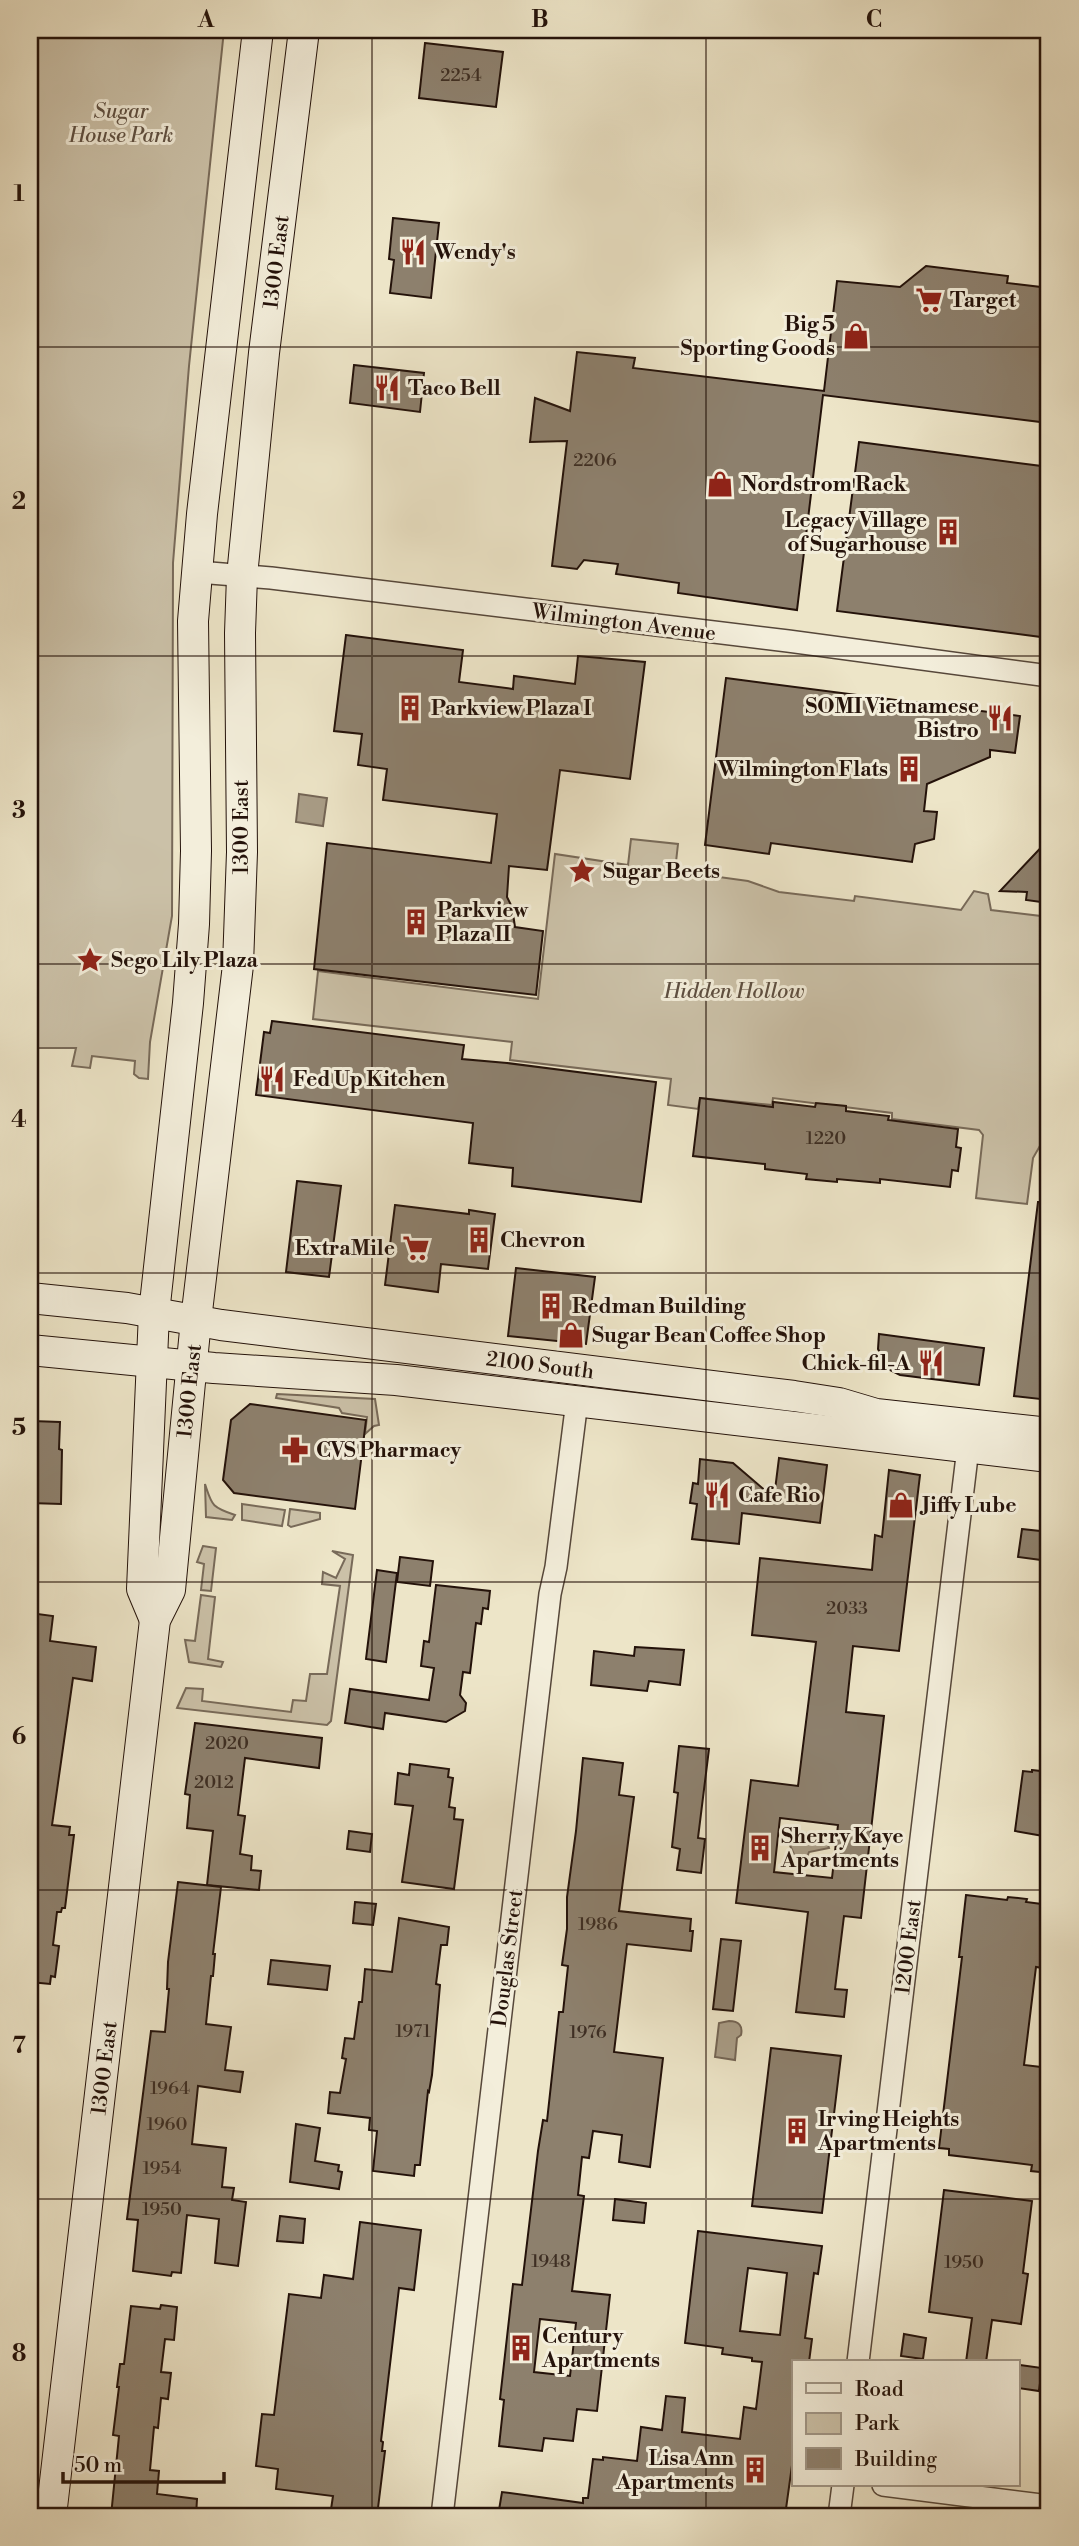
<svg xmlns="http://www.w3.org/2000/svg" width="1079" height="2546" font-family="'Libre Bodoni',serif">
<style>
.green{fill:#cbc1a8;stroke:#786a59;stroke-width:2}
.water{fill:#a99d87;stroke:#746555;stroke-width:2}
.building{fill:#8d806d;stroke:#24120a;stroke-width:2;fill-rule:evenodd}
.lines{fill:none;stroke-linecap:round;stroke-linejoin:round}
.street-casing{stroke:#56473a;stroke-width:24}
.secondary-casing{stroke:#24120a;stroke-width:32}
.street{stroke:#f3eedb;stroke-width:21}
.secondary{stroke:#f3eedb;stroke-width:30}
.grid{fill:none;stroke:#24120a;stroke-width:2;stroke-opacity:0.55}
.labels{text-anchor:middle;stroke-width:6;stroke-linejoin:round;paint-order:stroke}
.number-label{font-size:18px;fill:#3e2e23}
.park-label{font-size:21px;font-style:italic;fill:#5e4f41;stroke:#f3eedb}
.poi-label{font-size:21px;font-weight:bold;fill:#24120a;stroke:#f3eedb;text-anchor:start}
.street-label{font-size:21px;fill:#24120a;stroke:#f3eedb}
.neatline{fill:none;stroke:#24120a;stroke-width:2.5}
.grid-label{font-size:23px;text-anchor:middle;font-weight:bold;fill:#24120a}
</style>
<rect width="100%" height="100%" fill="#ede5c8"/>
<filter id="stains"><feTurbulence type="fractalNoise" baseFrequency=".00286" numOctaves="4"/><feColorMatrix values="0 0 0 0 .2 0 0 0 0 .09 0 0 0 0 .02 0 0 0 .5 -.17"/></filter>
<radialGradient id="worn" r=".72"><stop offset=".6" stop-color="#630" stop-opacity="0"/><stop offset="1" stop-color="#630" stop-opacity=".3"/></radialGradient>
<g class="green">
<polygon points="30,30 224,30 189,366 173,563 172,916 150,1042 148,1079 139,1078 134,1074 135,1061 92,1056 90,1068 72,1066 76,1048 30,1048"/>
<polygon points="631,839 678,844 675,871 748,881 779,892 854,901 855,896 961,910 974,891 988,894 991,910 1049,917 1049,1130 1033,1158 1027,1204 976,1198 983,1135 979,1130 892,1119 892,1113 773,1098 772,1105 700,1098 698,1109 668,1105 671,1079 510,1060 512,1042 313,1019 318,971 538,999 555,854 628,865"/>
<polygon points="277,1394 375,1399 379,1425 374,1426 365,1434 367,1417 342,1413 339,1408 276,1398"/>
<path d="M205 1484C212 1505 211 1507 235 1515L232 1520 206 1517Z"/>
<polygon points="242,1504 285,1510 282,1526 242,1520"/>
<polygon points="290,1509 320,1513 320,1519 291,1527 288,1525"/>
<polygon points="203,1546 216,1548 211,1591 201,1590 204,1564 197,1562"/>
<polygon points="332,1551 353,1555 331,1721 327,1725 177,1708 186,1688 203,1689 202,1701 291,1712 293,1700 306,1701 310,1674 327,1674 340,1586 322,1584 323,1572 336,1578 345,1559"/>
<polygon points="201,1595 215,1597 208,1659 223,1662 221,1667 189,1662 185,1640 195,1641"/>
</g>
<g class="water">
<polygon points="299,794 327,798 323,826 296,822"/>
<polygon points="798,1832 825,1836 829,1848 809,1852 806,1860 796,1859 788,1841"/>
<path d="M729 2021C739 2021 743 2026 741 2035L737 2038 735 2060 715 2057 719 2023Z"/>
</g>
<g class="building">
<polygon points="425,43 503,52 496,107 419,98"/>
<polygon points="393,218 439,223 431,298 390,293 394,260 389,259"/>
<polygon points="926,266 1008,276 1007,283 1049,288 1049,423 823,395 797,610 678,593 679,583 616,574 618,564 584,560 577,569 552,566 567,441 530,442 535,398 570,411 577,352 635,358 633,368 824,391 837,281 900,287"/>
<polygon points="354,365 424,373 420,412 350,403"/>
<polygon points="859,442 1049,467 1049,638 837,611"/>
<polygon points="346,635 463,650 459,682 513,689 514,676 575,684 578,656 645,662 630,779 560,770 547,870 509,866 507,897 512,907 515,927 543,931 536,995 314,969 327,843 491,863 497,814 383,800 387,769 358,765 362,734 334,731"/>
<polygon points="726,678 1020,716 1015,753 990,750 990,757 927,784 924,811 937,812 934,839 915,844 912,862 771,843 769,854 705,845"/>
<polygon points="1049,839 1049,903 1026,900 1027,892 1000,891"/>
<polygon points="272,1021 464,1045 462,1059 507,1063 656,1082 641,1202 512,1186 513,1168 469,1163 473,1123 256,1095 264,1032 270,1033"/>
<polygon points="700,1098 773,1107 773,1102 815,1107 816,1103 846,1106 846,1111 889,1116 888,1120 958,1129 956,1147 961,1148 958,1171 952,1170 950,1187 880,1179 880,1183 837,1179 837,1182 806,1179 807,1174 765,1169 765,1164 693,1156"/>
<polygon points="297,1181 341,1186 329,1277 286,1272"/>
<polygon points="1038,1202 1049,1202 1049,1400 1014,1396"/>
<polygon points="395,1205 469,1214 469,1210 495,1214 488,1269 441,1264 438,1292 385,1285"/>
<polygon points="516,1268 595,1277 586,1344 508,1336"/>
<polygon points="879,1334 984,1348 979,1385 900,1375 888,1369 878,1349"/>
<polygon points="250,1404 366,1420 355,1509 234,1493 223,1480 231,1420"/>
<polygon points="32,1421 60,1422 59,1449 62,1450 61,1504 30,1503"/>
<polygon points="779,1458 827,1465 820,1523 742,1513 739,1544 692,1539 697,1504 690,1503 693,1483 698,1484 700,1459 733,1463 774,1498"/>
<path d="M889 1470 920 1475 899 1651 853 1646 846 1712 884 1716 861 1918 844 1916 835 1989 847 1990 844 2017 796 2012 808 1912 736 1903 751 1780 798 1786 816 1642 752 1635 760 1558 872 1570 875 1535 882 1537ZM780 1818 838 1825 832 1878 774 1872Z"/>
<polygon points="1022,1529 1049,1532 1049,1561 1018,1557"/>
<polygon points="400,1557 433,1561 430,1586 397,1582"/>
<polygon points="377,1570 397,1573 386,1662 366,1659"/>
<polygon points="436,1585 490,1591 488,1609 483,1608 481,1624 476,1623 470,1673 463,1672 460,1695 466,1703 465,1711 446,1722 385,1713 383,1729 345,1723 350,1689 429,1700 434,1668 421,1666 424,1641 429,1642"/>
<polygon points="30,1613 53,1616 50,1641 96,1647 92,1681 73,1678 52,1825 70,1827 69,1835 74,1835 65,1908 62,1908 61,1912 57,1912 53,1945 59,1946 55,1977 51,1976 50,1984 30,1982"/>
<polygon points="635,1647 684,1650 680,1685 649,1681 647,1691 591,1685 594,1651 634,1656"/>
<polygon points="195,1723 322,1738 319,1768 245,1758 238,1815 245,1816 240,1854 252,1856 251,1870 261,1871 259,1890 207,1885 213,1831 187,1828 190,1795 185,1794"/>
<polygon points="679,1746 709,1749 698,1838 705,1839 701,1873 677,1870 680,1849 672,1847 678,1793 674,1792"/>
<path d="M583 1758 623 1763 619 1795 634 1797 619 1911 691 1919 690 1931H693L691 1951 627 1944 614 2052 663 2058 650 2167 619 2162 622 2135 593 2131 589 2158 582 2157 578 2195 584 2196 572 2291 610 2295 597 2411 577 2409 573 2441 544 2438 542 2451 499 2446 504 2400 500 2399 513 2284 522 2285 538 2151 543 2120 547 2121 559 2012H563L568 1966 562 1965 567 1929V1897L576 1831ZM540 2319 576 2323 570 2376 534 2372Z"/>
<polygon points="410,1764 449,1769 448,1777 453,1778 449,1807 455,1808 454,1819 463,1820 454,1889 402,1882 413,1806 395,1804 398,1773 409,1775"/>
<polygon points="1032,1770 1049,1772 1049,1837 1015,1831 1023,1771 1032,1772"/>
<polygon points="349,1831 372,1834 370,1852 347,1849"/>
<polygon points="178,1882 221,1887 213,1954 215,1954 213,1976 211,1976 206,2024 231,2027 225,2070 243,2072 240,2092 198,2086 192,2144 226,2148 222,2187 234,2188 232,2200 246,2202 238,2266 215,2263 219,2219 187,2215 181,2273 172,2272 171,2276 133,2271 138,2220 127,2219 151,2031 165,2032 169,1989 167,1989 168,1962"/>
<polygon points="966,1895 1007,1900 1008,1897 1027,1899 1026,1902 1049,1905 1049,1969 1036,1967 1024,2065 1049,2068 1049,2173 1031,2171 1032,2165 949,2155 949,2149 939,2148 962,1957 959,1957"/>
<polygon points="355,1902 376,1904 373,1925 353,1923"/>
<polygon points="399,1918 449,1927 447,1945 441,1945 436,1984 440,1985 432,2075 429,2092 428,2091 420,2165 415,2165 414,2176 373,2171 377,2131 369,2130 370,2118 328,2113 330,2092 340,2093 346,2059 342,2058 345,2038 354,2039 359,2002 362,2002 365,1969 392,1972"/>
<polygon points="721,1939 741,1941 733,2011 713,2009"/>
<polygon points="271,1960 330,1966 327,1990 268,1984"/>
<polygon points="771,2048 841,2056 822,2213 752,2206"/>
<polygon points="296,2124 320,2128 315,2161 339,2165 338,2171 342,2172 339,2189 290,2182"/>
<polygon points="944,2190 1032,2201 1023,2273 1028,2274 1021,2324 992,2320 986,2362 966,2362 972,2318 929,2312"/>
<polygon points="615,2199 646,2203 644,2223 613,2220"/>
<polygon points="280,2216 305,2219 303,2243 277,2241"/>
<polygon points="360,2222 421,2230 414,2290 399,2288 381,2441 383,2442 382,2451 385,2451 377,2516 330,2516 333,2496 276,2489 278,2469 256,2466 262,2414 274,2415 289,2294 321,2298 324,2275 353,2279"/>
<path d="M698 2231 822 2246 818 2274 814 2273 805 2338 812 2339 809 2362H794V2451L785 2516H498L502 2492 583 2503V2498H588L593 2459 603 2460V2457L637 2461 641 2427 662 2430 666 2396 685 2398 682 2432 740 2439 744 2407 756 2409 762 2362 752 2361V2358L722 2354 723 2348 685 2343ZM748 2268 787 2273 780 2335 740 2331Z"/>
<polygon points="161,2305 177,2307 174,2340 165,2339 161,2372 171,2373 168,2399 161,2398 158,2428 154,2427 150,2470 159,2471 157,2494 197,2499 196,2516 111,2516 119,2436 113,2435 119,2387 117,2387 120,2364 124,2364 131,2306 160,2309"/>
<polygon points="904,2334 926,2338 923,2359 901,2356"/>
<polygon points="1020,2365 1042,2368 1039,2391 1018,2388"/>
</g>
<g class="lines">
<g class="street-casing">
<g id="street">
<polyline points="198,572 271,578 788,641 1049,676"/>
<polyline points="858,2362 968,1448"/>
<polyline points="883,2485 1049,2506"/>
<polyline points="442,2516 550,1594 556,1567 577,1401"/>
<polyline points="839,2516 843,2485"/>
</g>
</g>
<g class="secondary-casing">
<g id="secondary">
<polyline points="30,1298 127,1308 221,1325 794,1396 839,1403 876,1414 1049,1433"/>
<polyline points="30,1350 214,1368 396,1380 1049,1457"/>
<polyline points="155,1620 142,1589 154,1313 188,1003 194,924 196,851 193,621 202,514 258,30"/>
<polyline points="51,2516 155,1620 170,1590 196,1320 238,965 242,852 240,633 242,576 264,353 304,30"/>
</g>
</g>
<use href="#street" class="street"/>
<use href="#secondary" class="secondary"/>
</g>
<path class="grid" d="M372 30V2516M706 30V2516M30 347H1049M30 656H1049M30 964H1049M30 1273H1049M30 1582H1049M30 1890H1049M30 2199H1049"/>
<defs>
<g id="restaurant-bare" transform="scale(2.1)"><path d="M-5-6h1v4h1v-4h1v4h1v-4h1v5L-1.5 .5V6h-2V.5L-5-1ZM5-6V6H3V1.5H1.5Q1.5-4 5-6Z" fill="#8f2418" stroke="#f3eedb" stroke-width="2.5" paint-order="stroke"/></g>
<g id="supermarket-bare" transform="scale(2.1)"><path d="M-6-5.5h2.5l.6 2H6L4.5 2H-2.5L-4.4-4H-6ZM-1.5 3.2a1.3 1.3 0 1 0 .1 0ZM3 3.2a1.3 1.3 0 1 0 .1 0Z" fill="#8f2418" stroke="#f3eedb" stroke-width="2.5" paint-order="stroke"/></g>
<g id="shop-bare" transform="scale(2.1)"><path d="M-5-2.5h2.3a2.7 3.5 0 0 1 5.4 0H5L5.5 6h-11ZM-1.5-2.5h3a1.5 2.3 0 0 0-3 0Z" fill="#8f2418" stroke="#f3eedb" stroke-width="2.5" paint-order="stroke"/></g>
<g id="building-bare" transform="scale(2.1)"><path d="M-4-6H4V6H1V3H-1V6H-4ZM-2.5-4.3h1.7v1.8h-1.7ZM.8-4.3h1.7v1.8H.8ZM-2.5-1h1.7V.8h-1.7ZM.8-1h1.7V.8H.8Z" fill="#8f2418" stroke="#f3eedb" stroke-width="2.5" paint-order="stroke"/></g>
<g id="sight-bare" transform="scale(2.1)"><path d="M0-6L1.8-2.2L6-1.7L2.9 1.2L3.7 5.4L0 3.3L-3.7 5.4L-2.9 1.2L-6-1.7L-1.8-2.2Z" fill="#8f2418" stroke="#f3eedb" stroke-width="2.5" paint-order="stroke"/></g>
<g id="pharmacy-bare" transform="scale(2.1)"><path d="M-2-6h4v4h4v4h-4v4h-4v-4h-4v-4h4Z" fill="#8f2418" stroke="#f3eedb" stroke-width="2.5" paint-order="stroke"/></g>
</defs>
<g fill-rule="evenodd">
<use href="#restaurant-bare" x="413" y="252"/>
<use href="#supermarket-bare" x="929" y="300"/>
<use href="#shop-bare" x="856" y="336"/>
<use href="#restaurant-bare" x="387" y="388"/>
<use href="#shop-bare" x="720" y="484"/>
<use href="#building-bare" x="948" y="532"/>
<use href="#building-bare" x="410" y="708"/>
<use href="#restaurant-bare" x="1000" y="718"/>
<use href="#building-bare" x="909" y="769"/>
<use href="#sight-bare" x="582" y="871"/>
<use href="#building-bare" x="416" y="922"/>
<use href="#sight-bare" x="90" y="960"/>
<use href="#restaurant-bare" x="272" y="1079"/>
<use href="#building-bare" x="479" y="1240"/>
<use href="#supermarket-bare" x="416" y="1248"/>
<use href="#building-bare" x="551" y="1306"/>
<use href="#shop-bare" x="571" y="1335"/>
<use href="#restaurant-bare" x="931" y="1363"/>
<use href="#pharmacy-bare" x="295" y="1450"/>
<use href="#restaurant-bare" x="717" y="1495"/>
<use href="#shop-bare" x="901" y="1505"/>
<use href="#building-bare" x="760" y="1848"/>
<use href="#building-bare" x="797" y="2131"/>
<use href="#building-bare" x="521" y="2348"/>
<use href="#building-bare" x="755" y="2470"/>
</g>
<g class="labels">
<g class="number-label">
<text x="461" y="81">2254</text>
<text x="595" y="466">2206</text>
<text x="826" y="1144">1220</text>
<text x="847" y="1614">2033</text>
<text x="227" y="1749">2020</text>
<text x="214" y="1788">2012</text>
<text x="598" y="1930">1986</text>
<text x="413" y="2037">1971</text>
<text x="588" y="2038">1976</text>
<text x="170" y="2094">1964</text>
<text x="167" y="2130">1960</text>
<text x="162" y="2174">1954</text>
<text x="162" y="2215">1950</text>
<text x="551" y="2267">1948</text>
<text x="964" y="2268">1950</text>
</g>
<g class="park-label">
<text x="121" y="118">Sugar<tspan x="121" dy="24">House Park</tspan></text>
<text x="734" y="998">Hidden Hollow</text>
</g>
<g class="poi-label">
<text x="434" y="259">Wendy's</text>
<text x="950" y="307">Target</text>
<text x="835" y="331" text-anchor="end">Big 5<tspan x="835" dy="24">Sporting Goods</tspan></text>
<text x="408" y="395">Taco Bell</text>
<text x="741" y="491">Nordstrom Rack</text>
<text x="927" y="527" text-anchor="end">Legacy Village<tspan x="927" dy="24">of Sugarhouse</tspan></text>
<text x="979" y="713" text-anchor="end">SOMI Vietnamese<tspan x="979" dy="24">Bistro</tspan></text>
<text x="431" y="715">Parkview Plaza I</text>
<text x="888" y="776" text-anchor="end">Wilmington Flats</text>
<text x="603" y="878">Sugar Beets</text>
<text x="437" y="917">Parkview<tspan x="437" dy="24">Plaza II</tspan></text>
<text x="111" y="967">Sego Lily Plaza</text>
<text x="293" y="1086">Fed Up Kitchen</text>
<text x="500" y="1247">Chevron</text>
<text x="395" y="1255" text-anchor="end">ExtraMile</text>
<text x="572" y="1313">Redman Building</text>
<text x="592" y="1342">Sugar Bean Coffee Shop</text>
<text x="910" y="1370" text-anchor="end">Chick-fil-A</text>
<text x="316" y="1457">CVS Pharmacy</text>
<text x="738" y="1502">Cafe Rio</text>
<text x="922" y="1512">Jiffy Lube</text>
<text x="781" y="1843">Sherry Kaye<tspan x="781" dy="24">Apartments</tspan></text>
<text x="818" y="2126">Irving Heights<tspan x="818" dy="24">Apartments</tspan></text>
<text x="542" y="2343">Century<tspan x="542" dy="24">Apartments</tspan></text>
<text x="734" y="2465" text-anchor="end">Lisa Ann<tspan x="734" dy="24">Apartments</tspan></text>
</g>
<g class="street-label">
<text transform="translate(276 262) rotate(-83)" y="7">1300 East</text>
<text transform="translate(624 622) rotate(7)" y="7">Wilmington Avenue</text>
<text transform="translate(241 827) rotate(-90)" y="7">1300 East</text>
<text transform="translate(540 1365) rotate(7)" y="7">2100 South</text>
<text transform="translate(189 1391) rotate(-84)" y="7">1300 East</text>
<text transform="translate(908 1947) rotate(-83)" y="7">1200 East</text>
<text transform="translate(507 1958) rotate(-83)" y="7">Douglas Street</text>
<text transform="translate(104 2068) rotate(-83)" y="7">1300 East</text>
</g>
</g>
<rect width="1079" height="2546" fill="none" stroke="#ede5c8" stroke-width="77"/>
<rect x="792" y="2360" width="228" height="126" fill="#f3eedb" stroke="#a09687" stroke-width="2"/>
<rect x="806" y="2383" width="35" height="10" fill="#f3eedb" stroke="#a09687" stroke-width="2"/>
<text x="855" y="2396" font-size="21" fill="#24120a">Road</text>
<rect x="806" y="2413" width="35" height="21" fill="#cbc1a8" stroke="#a09687" stroke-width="2"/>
<text x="855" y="2430" font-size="21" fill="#24120a">Park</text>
<rect x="806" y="2448" width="35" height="21" fill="#8d806d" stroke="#a09687" stroke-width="2"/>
<text x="855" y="2466" font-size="21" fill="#24120a">Building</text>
<path d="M63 2472v10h161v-10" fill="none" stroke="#24120a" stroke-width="3.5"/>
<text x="74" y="2472" font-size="21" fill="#24120a" stroke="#f3eedb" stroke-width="5" paint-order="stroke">50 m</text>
<rect x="38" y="38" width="1002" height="2470" class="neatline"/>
<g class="grid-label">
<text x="206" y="27">A</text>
<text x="540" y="27">B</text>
<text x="874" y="27">C</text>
<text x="19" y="201">1</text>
<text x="19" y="509">2</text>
<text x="19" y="818">3</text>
<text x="19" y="1127">4</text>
<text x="19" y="1435">5</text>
<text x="19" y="1744">6</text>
<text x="19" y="2053">7</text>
<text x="19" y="2361">8</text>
</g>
<rect width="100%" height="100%" filter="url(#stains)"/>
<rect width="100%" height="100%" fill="url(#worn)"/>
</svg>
